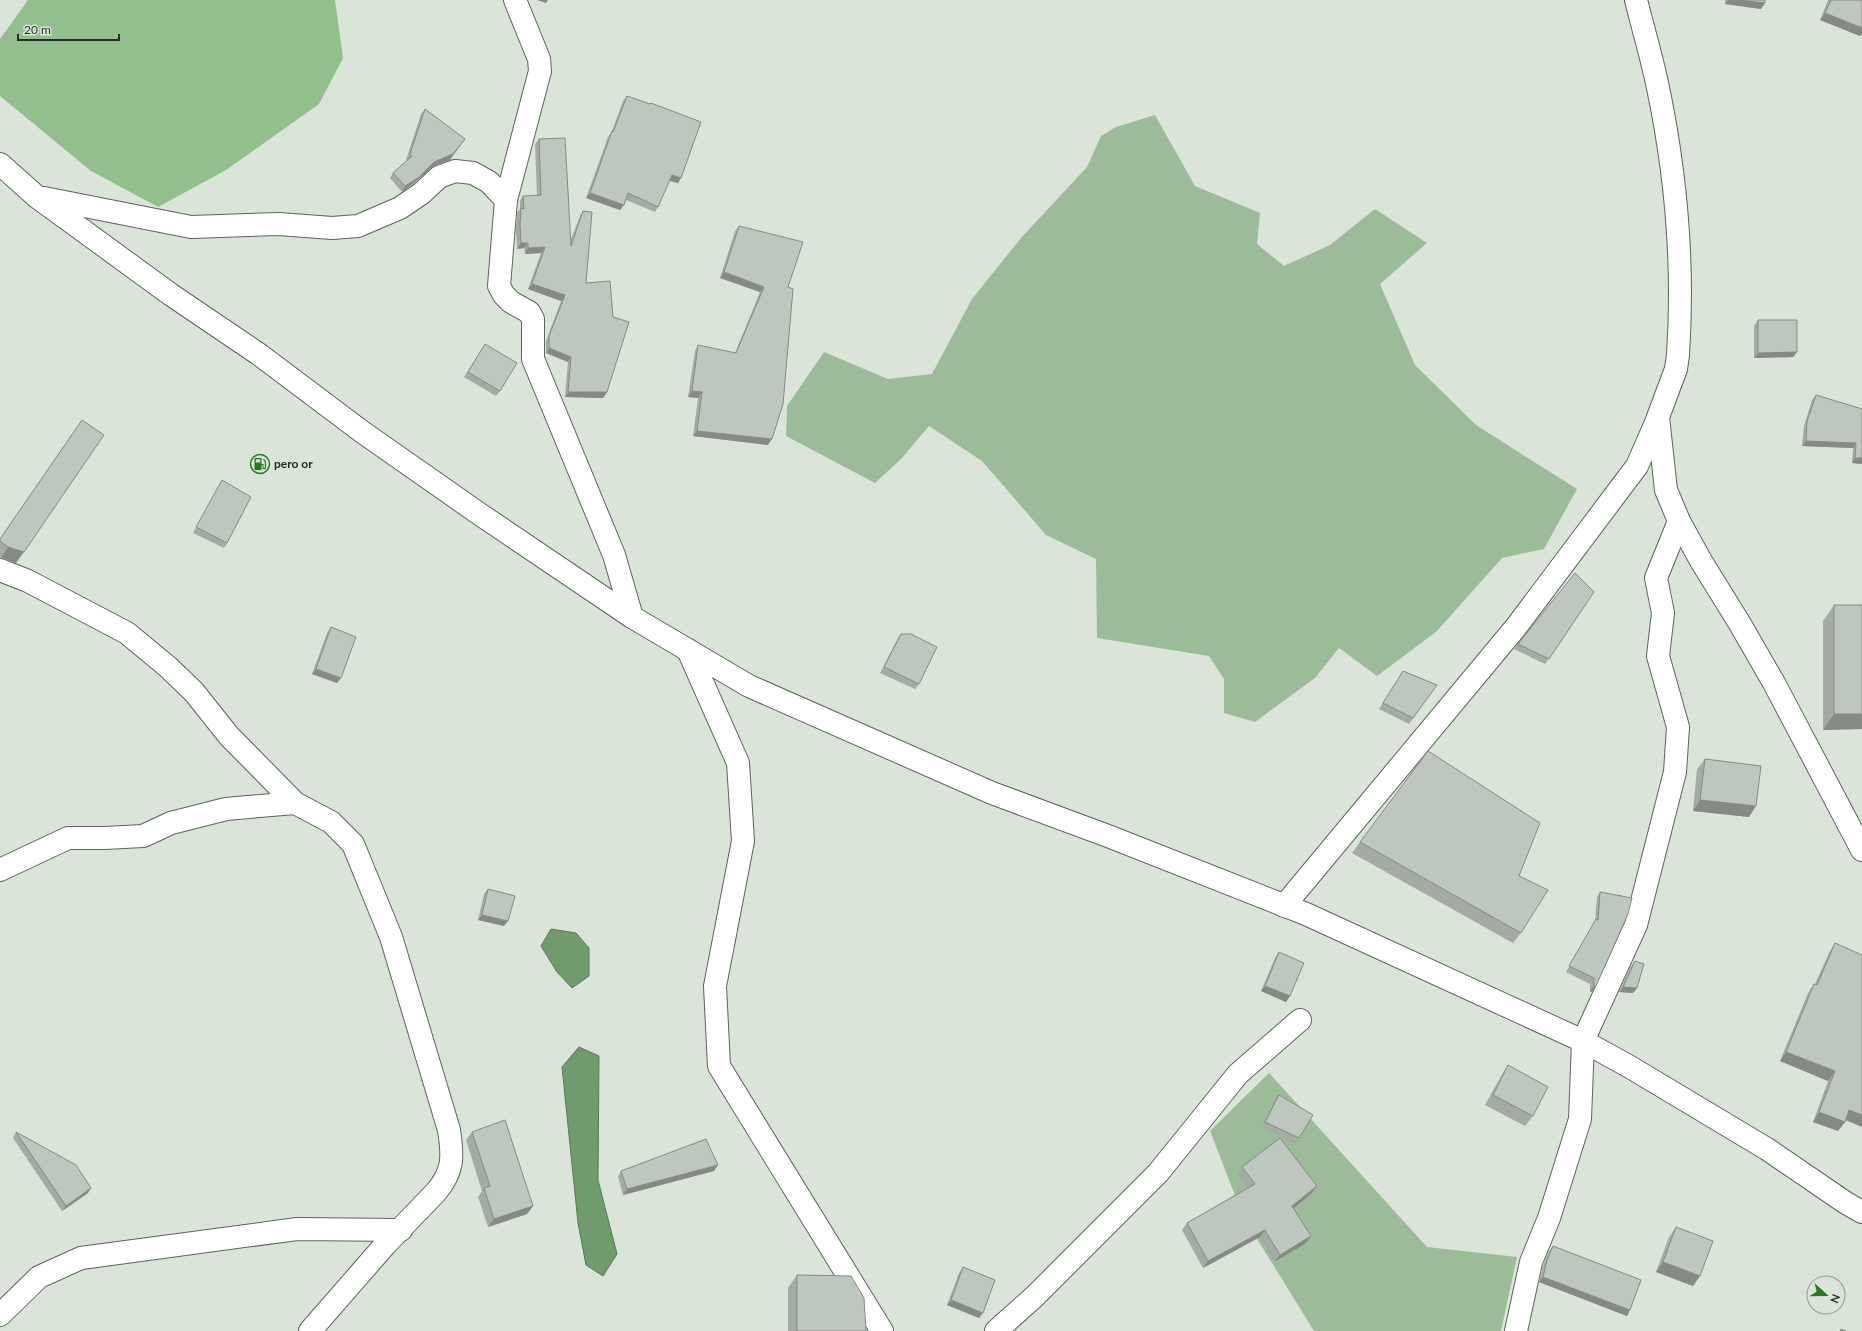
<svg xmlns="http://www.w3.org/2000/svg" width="1862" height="1331" font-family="Lato,sans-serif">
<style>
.green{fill:#9cbc99}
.forest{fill:#93bf8f}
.water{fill:#709b6c;stroke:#5a7957}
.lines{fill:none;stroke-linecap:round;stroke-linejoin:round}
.minor-casing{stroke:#5c645b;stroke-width:24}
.minor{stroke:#fff;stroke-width:22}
.wall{fill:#a3aba3}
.shaded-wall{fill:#858b84}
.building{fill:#bec7bd;stroke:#858b84}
.labels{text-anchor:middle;stroke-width:3.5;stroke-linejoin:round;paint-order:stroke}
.poi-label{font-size:12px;font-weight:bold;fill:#272a27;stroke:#dae4d9;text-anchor:start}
</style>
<rect width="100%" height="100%" fill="#dae4d9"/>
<g class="green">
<polygon points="1155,115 1195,186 1260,213 1257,244 1284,266 1330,245 1375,209 1427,243 1380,284 1415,365 1476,425 1577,489 1544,549 1502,558 1437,631 1377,676 1339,648 1315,678 1255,722 1224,713 1224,679 1209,656 1097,638 1096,559 1046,535 982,461 929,426 901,459 875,483 786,436 787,406 824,352 888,379 932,374 972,299 1021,238 1087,167 1101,136 1116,127"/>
<polygon points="1269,1073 1427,1247 1517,1257 1501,1331 1314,1331 1243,1216 1210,1131"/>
</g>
<polygon class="forest" points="28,0 335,0 343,58 319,104 226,170 158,207 91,171 0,96 0,39"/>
<g class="water">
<polygon points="551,929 576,933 589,948 589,976 572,988 557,972 541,946"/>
<polygon points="579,1047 599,1056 598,1180 617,1254 603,1276 586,1265 578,1223 562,1067"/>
</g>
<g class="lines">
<g class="minor-casing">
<g id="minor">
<polyline points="515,0 539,59 540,71 506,200 499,286 504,295 511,302 529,312 533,319 533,359 614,555 632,617"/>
<path d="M1636 0C1643 28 1651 55 1657 83 1676 172 1684 264 1678 355L1676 369 1658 417 1666 490 1679 521 1701 561 1740 624 1774 683 1862 850"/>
<polyline points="0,164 37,197 170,294 260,355 361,431 481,515 632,617 749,686 992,793 1108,836 1306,914 1583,1041 1630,1067 1767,1149 1846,1203 1862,1212"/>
<polyline points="44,198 191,227 279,224 332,228 358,226 400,208 422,193 439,177 455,171 473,173 489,182 506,200"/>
<path d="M0 570 28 581 127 633 168 667 194 692 229 736 295 803 331 822 353 844 391 937 449 1130C453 1156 454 1171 436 1192L385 1245 310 1331"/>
<polyline points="688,650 738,763 743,841 715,986 719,1066 882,1331"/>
<polyline points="0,870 68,838 105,838 143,836 171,823 226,809 295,803"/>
<polyline points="1284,906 1516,627 1637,466 1658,418"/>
<polyline points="0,1315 39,1277 81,1258 297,1229 401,1230"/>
<polyline points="996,1331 1034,1297 1158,1173 1238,1074 1300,1020"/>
<polyline points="1516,1331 1531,1262 1549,1218 1580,1119 1583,1041 1636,925 1675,772 1678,727 1658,656 1663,613 1656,578 1679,521"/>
</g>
</g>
<use href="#minor" class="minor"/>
</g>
<g class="wall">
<polygon points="1725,0 1765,0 1765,3 1761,9 1725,4"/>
<polygon points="1828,0 1862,0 1862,34 1860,36 1820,20"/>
<polygon points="627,96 650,104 651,103 681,178 678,183 669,181 658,207 655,212 626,200 620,210 586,198 608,137 612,131 623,101"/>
<polygon points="425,109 450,160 431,168 414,183 402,192 390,178 393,173 407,161 406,160 421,114"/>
<polygon points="539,139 570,242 580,216 583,211 586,283 607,392 603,398 565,397 568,362 546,353 546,341 561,301 528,289 541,253 525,254 524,248 517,249 516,231 517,213 520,209 520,201 523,196 537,196 535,144"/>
<polygon points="739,226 788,287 768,445 693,436 698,398 688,397 695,351 698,345 735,353 760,292 720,278 735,231"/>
<polygon points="1758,320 1797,352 1793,357 1754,358 1754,326"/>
<polygon points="485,344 500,391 496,396 464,377"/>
<polygon points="1816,395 1862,409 1862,464 1852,463 1853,448 1802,446 1804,426 1812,400"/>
<polygon points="82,420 16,563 1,558 0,557 0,539"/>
<polygon points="222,480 227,543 224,548 193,533 219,485"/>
<polygon points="1594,592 1545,664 1514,649 1518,644"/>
<polygon points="1834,605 1862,729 1823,730 1823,621"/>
<polygon points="331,627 337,683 312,674 327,633"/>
<polygon points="901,634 919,684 915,689 880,673 897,640"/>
<polygon points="1403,671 1437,685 1409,724 1379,709"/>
<polygon points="1705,759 1749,817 1693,811 1697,769"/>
<polygon points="1360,842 1519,876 1521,933 1513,943 1352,853"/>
<polygon points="488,889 504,926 478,920 484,894"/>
<polygon points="1600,892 1632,898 1592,992 1590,991 1590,984 1566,972 1595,921 1597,897"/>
<polygon points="1835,943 1845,1120 1838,1131 1813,1122 1828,1081 1780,1061 1808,993 1814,984 1815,984 1829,953"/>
<polygon points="1279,952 1290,996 1286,1002 1261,991 1275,958"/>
<polygon points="1635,961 1637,988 1633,993 1619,992 1631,966"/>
<polygon points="1508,1065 1533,1116 1525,1126 1485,1105 1501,1076"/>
<polygon points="1279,1095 1299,1138 1295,1144 1262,1127 1275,1100"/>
<polygon points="16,1132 88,1193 62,1211 13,1138"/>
<polygon points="472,1132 533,1206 527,1214 488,1227 478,1197 482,1191 466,1140"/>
<polygon points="1242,1167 1312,1193 1293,1209 1305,1244 1274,1262 1260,1237 1203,1268 1182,1230 1187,1223 1247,1188 1237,1174"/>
<polygon points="621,1171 714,1171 623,1195 618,1177"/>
<polygon points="1676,1227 1693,1286 1656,1272 1669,1237"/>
<polygon points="1553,1246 1630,1310 1627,1316 1539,1282 1543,1266 1549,1251"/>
<polygon points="963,1267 979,1318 947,1305 959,1273"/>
<polygon points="797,1275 866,1331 788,1331 788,1288"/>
</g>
<g class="shaded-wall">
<polygon points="537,0 548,0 546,3"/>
<polygon points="1728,0 1738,0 1765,3 1761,9 1725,4"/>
<polygon points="1825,13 1862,28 1862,34 1860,36 1820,20"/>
<polygon points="465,139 450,160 431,168 414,183 402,192 405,186 434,162"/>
<polygon points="672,175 681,178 678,183 668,180"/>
<polygon points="590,193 624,205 620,210 586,198"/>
<polygon points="521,243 528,243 524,248 517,249"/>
<polygon points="545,247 541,253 525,254 528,248"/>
<polygon points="724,272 764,287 760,292 720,278"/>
<polygon points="532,284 565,295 561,301 528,289"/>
<polygon points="549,348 571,357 568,362 546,353"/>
<polygon points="1797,352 1793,357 1754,358 1758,353"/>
<polygon points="692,391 702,392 698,398 688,397"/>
<polygon points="568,392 607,392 603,398 565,397"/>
<polygon points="697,431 772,439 768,445 693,436"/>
<polygon points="1806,441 1856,443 1853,448 1802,446"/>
<polygon points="1855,458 1862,458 1862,464 1852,463"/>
<polygon points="8,547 24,552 16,563 1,558"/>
<polygon points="316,669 341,678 337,683 312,674"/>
<polygon points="1834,714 1862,714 1862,729 1823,730"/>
<polygon points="1700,800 1756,806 1749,817 1693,811"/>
<polygon points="482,915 508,921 504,926 478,920"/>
<polygon points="1265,986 1290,996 1286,1002 1261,991"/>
<polygon points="1594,986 1596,986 1592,992 1590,991"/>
<polygon points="1623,987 1637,988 1633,993 1619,992"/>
<polygon points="1786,1052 1835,1071 1828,1081 1780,1061"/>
<polygon points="1849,1110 1862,1115 1862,1127 1843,1119"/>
<polygon points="1819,1112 1845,1122 1838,1131 1813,1122"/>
<polygon points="718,1165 714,1171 623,1195 627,1189"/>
<polygon points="1317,1186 1312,1193 1287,1214 1292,1206"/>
<polygon points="91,1188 88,1193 62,1211 66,1206"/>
<polygon points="533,1206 527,1214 488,1227 494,1219"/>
<polygon points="1265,1230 1260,1237 1203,1268 1208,1261"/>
<polygon points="1311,1236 1305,1244 1274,1262 1280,1255"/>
<polygon points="1663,1262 1700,1276 1693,1286 1656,1272"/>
<polygon points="1543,1277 1630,1310 1627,1316 1539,1282"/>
<polygon points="951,1300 983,1313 979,1318 947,1305"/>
</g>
<g class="building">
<polygon points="1738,0 1765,0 1765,3"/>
<polygon points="1831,0 1862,0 1862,28 1825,13"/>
<polygon points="627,96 650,104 651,103 701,122 681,178 672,175 658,207 628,193 624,205 590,193 612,131 613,132"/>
<polygon points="425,109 465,139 453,154 434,162 418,178 405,186 393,173 412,156 410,154"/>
<polygon points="565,138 571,246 583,211 592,212 586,283 610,281 613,317 629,322 607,392 568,392 571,357 549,348 549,336 565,295 532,284 545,247 528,248 528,243 521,243 520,225 521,208 524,209 523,196 541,195 539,139"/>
<polygon points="739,226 803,242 788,287 793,289 783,404 772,439 697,431 702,392 692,391 698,345 736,353 764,287 724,272"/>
<polygon points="1758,320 1797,320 1797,352 1758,353"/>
<polygon points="485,344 517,363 500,391 468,372"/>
<polygon points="1816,395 1862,409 1862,458 1855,458 1856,443 1806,441 1807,421"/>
<polygon points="82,420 104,435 24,552 8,547 0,541 0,539"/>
<polygon points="222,480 251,497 227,543 196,527"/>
<polygon points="1575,573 1594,592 1549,659 1518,644"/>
<rect x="1834" y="605" width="28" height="109"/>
<polygon points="331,627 356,637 341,678 316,669"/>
<polygon points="901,634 911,634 937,647 919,684 884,667"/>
<polygon points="1403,671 1437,685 1413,718 1383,703"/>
<polygon points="1428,751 1540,823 1519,876 1548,890 1521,933 1360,842"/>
<polygon points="1705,759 1761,766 1756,806 1700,800"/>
<polygon points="488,889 515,896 508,921 482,915"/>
<polygon points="1600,892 1632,898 1628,914 1596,986 1594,986 1594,978 1569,966 1596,919 1598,920"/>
<polygon points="1835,943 1862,955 1862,1115 1849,1110 1845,1122 1819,1112 1835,1071 1786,1052 1814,984 1817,985"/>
<polygon points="1279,952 1304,963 1290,996 1265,986"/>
<polygon points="1635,961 1644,964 1637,988 1623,987"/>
<polygon points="1508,1065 1548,1087 1533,1116 1493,1095"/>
<polygon points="1279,1095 1313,1115 1299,1138 1265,1122"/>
<polygon points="505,1120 533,1206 494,1219 484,1188 490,1186 472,1132"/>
<polygon points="16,1132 76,1165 91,1188 66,1206"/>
<polygon points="1280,1138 1317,1186 1292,1206 1311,1236 1280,1255 1265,1230 1208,1261 1187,1223 1255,1184 1242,1167"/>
<polygon points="706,1139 718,1165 627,1189 621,1171"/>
<polygon points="1676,1227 1713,1241 1700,1276 1663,1262"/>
<polygon points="1553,1246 1641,1280 1630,1310 1543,1277 1547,1260"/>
<polygon points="963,1267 995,1280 983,1313 951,1300"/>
<polygon points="797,1275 851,1276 864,1298 866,1331 797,1331"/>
<polygon points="1841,1329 1846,1331 1840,1331"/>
</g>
<defs>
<g id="fuel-ring" transform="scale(1)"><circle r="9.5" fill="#dae4d9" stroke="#277923" stroke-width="1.5"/><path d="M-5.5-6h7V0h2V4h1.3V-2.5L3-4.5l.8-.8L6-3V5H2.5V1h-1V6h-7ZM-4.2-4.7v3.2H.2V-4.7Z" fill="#277923"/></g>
</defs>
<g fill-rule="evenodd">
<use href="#fuel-ring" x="260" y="464"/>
</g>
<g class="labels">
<g class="poi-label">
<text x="274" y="468">pero or</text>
</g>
</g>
<g transform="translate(1826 1295) rotate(111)"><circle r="19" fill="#dae4d9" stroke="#929a92"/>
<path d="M0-3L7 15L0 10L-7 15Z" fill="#277923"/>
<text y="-6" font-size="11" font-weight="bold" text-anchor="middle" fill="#272a27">N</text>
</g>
<path d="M18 34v6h101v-6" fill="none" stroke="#272a27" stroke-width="2"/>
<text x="24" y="34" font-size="12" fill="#272a27" stroke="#dae4d9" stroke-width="3" paint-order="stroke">20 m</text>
</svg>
